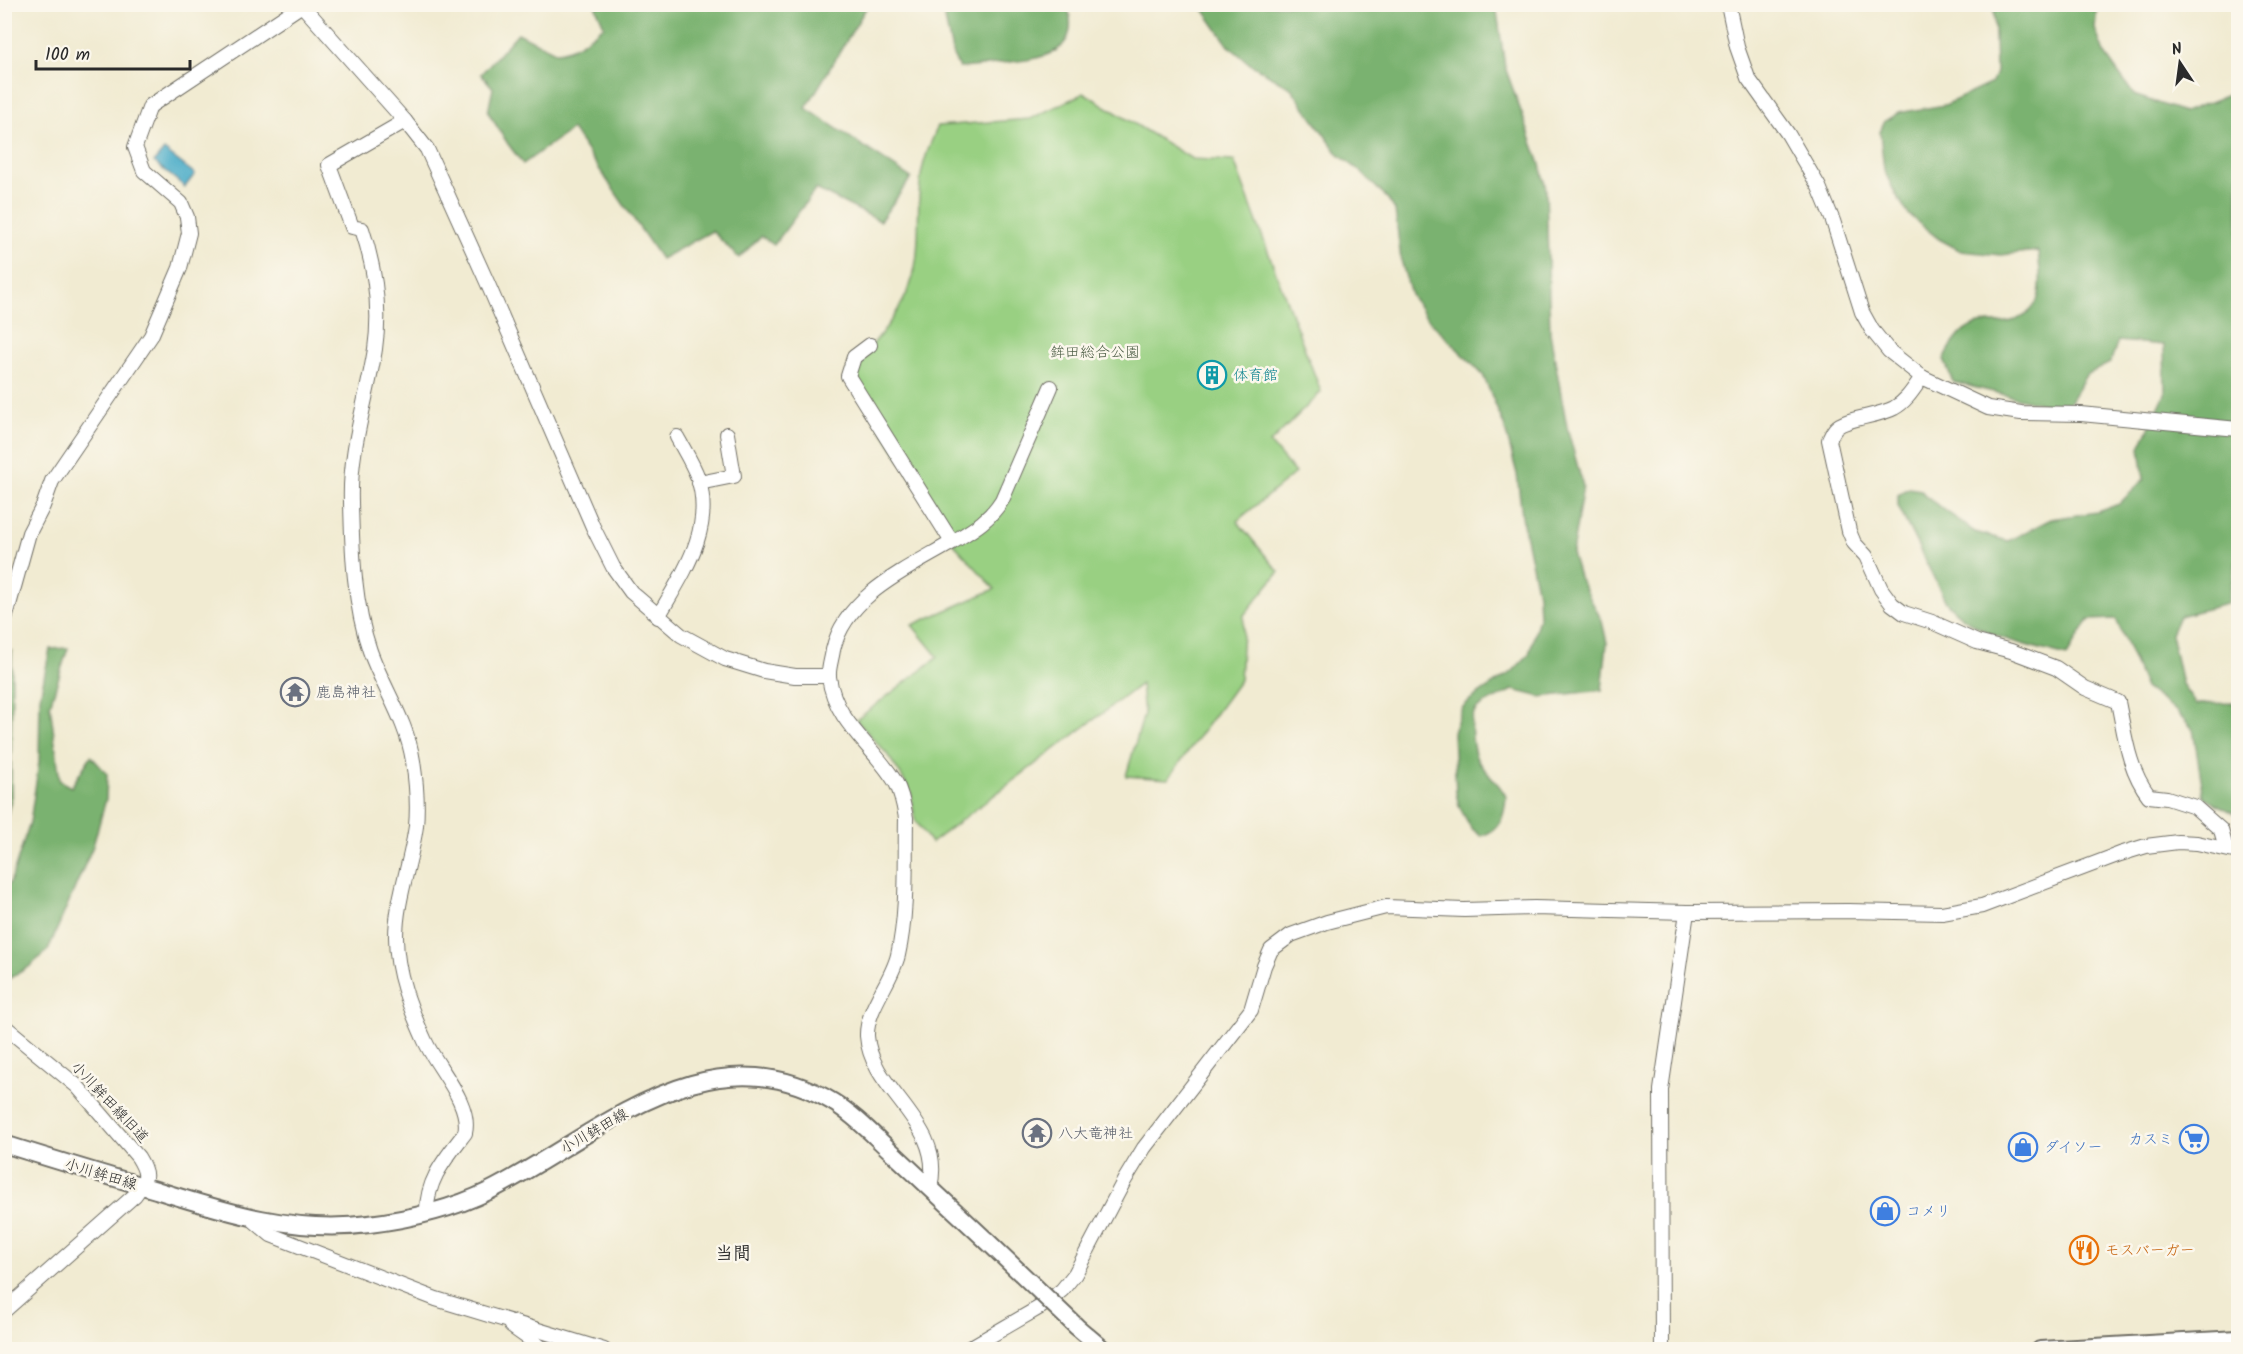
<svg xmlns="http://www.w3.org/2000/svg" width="2243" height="1354" font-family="Kalam,'Klee One',sans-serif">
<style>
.green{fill:#99d082;stroke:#627e56;stroke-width:1.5}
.forest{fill:#7ab270;stroke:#526e4e;stroke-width:1.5}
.water{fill:#48acc8;stroke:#3a6c7a;stroke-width:1.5}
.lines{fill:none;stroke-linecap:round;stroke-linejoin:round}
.minor-casing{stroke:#706e65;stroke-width:16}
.major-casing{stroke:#706e65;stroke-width:20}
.minor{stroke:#fff;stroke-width:14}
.major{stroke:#fff;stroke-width:16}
.major-bridge-casing{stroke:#706e65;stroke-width:20;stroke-linecap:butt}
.major-bridge{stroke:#fff;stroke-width:16}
.labels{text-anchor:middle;stroke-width:5;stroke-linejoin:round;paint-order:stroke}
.park-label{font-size:15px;fill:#4c5d45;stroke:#fbf7ec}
.culture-label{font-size:15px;fill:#0d838f;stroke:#fbf7ec;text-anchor:start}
.worship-label{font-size:15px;fill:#5b616d;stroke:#fbf7ec;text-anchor:start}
.street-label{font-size:15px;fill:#2b2b2b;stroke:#fbf7ec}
.shop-label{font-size:15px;fill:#366cbe;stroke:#fbf7ec;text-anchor:start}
.food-label{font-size:15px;fill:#c56008;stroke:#fbf7ec;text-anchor:start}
.quarter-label{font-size:18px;font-weight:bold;fill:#2b2b2b;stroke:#fbf7ec}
</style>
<rect width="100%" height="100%" fill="#fbf7ec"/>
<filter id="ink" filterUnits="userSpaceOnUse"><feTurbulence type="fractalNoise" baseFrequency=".0167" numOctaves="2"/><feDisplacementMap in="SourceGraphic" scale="12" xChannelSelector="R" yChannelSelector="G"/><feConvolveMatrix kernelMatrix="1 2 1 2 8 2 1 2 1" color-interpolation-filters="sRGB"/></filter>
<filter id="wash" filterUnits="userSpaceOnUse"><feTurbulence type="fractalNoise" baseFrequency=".008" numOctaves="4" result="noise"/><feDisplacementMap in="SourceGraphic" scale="24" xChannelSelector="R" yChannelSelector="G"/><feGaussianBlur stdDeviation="1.35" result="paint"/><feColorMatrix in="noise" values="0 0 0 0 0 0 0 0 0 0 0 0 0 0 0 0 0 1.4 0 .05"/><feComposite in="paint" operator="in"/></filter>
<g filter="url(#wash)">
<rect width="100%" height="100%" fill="#f1ebd2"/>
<path class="green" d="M1084 93 1192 159 1234 161 1321 392 1270 443 1295 473 1237 521 1279 572 1244 615 1240 680 1168 779 1126 776 1144 714 1141 684 931 843 915 820 911 793 901 775 887 754 856 720 938 657 912 625 995 589 952 542 848 376C867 350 894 322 907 293 923 259 916 219 920 183 922 163 930 144 938 126L1030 119Z"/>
<g class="forest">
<path d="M595 5H868L806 108 911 178 880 221 816 189 774 245 761 236 739 258 712 231 661 259 572 129 523 164 508 144 488 112 493 88 481 74 518 33 555 52C573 52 590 37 604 26Z"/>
<path d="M942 5H1067C1083 55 1040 59 1002 63 987 65 974 68 959 68L953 56Z"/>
<path d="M1200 5H1496L1505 67 1540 164 1546 188 1550 333 1567 427 1583 486 1572 553 1579 577 1602 621 1607 643 1602 690 1541 697 1513 690C1505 695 1482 703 1476 710 1468 720 1472 755 1480 764 1490 776 1498 782 1506 796 1505 815 1501 830 1481 836L1471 828 1459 806 1456 793 1453 732 1462 708 1471 699 1512 672 1529 654 1539 618 1538 594 1523 524 1517 474 1504 425 1483 375 1426 317 1411 295 1401 260 1395 210 1388 199 1360 171 1339 155 1291 88 1250 64 1229 46Z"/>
<path d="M1994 5H2097L2095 29 2104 53 2134 95 2184 112 2238 91V553L2227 604 2179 616 2171 634 2182 684 2196 704 2238 703 2237 815 2204 797 2193 729 2176 711 2145 688 2116 619 2089 620 2067 656C2024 644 1976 637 1946 602L1898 506V495L1909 488 1921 490 1925 496 1975 532 2008 541 2051 519 2097 512 2119 504 2144 479 2140 447 2165 394 2164 345 2118 341 2110 363 2086 375 2067 406 2054 407 1953 382 1944 359C1951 346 1960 330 1975 325 1986 321 2000 325 2012 321 2047 310 2041 281 2038 251L2001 255 1961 251 1939 239 1909 215 1895 193 1884 170 1880 132 1885 121 1898 113 1945 105 1992 83 1996 72Z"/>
<polygon points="68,648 50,705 60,781 71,787 91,756 107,774 106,799 93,846 48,950 29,967 5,981 5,887 10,883 30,822 39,762 40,697 50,649"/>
<polygon points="5,651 12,651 11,799 5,824"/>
</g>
<polygon class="water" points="164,150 195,174 185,187 154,162"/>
</g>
<g filter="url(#ink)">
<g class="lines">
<g class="minor-casing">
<g id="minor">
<polyline points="301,4 405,121 427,149 487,282 593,527 613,567 631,592 681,635 725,659 764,671 795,676 829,676"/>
<polyline points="1728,4 1737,47 1748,78 1788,134 1819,187 1833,221 1862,312 1872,330 1889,351 1922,377 1988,408 2021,413 2081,414 2238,429"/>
<path d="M405 121 329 165 352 227 362 229C375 268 381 308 375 349 367 400 349 450 351 502 352 551 354 605 370 651 383 688 407 721 413 761 416 781 418 805 416 826 411 863 396 900 396 937 396 973 410 1008 425 1041 437 1068 472 1103 465 1133 446 1158 426 1180 427 1213"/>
<polyline points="870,345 854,357 848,376 952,542"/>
<path d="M1922 377C1914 388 1907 401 1894 408 1880 416 1845 418 1836 428 1833 431 1831 436 1829 440L1849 531 1854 543 1866 556 1881 589 1892 604 1904 613 1932 622 1977 642 2011 651 2056 668 2085 688 2118 702C2125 735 2128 769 2149 796L2167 798 2195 807 2221 830 2226 848"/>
<polyline points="699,483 734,476 727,434"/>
<path d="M658 617C682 574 715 530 698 478 693 464 684 450 677 437"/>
<polyline points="4,623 29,533 43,506 52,481 151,336 180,268 189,233 187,217 181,203 144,171 135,147 150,106 302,5"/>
<path d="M4 1026 77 1086 138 1157C149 1175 147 1178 135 1195L4 1311"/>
<path d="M930 1187C946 1123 871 1092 867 1036 866 1009 892 981 898 955 908 911 905 863 906 818 904 807 902 794 896 783 874 746 835 723 829 677 828 669 832 658 833 650 845 596 907 569 951 543 972 530 988 522 1002 500L1051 387"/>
<polyline points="251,1218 271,1235 436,1299 604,1350"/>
<polyline points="511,1326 545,1350"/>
<polyline points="966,1350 1042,1306 1062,1290 1075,1274 1124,1181 1144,1148 1251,1010 1264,966 1271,950 1291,935 1327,922 1386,907 1464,910 1534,908 1687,912 1848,911 1942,913 1982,906 2120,854 2146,846 2178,842 2197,843 2238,852"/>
<polyline points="1662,1350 1661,1090 1687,912"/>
</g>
</g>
<g class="major-casing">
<g id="major">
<path d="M4 1144C55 1160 105 1175 156 1190 226 1212 295 1234 369 1224 410 1219 452 1209 489 1191 597 1137 706 1026 833 1102 856 1116 875 1137 895 1155 926 1184 956 1212 987 1241"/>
<polyline points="2040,1350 2238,1339"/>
</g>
</g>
<use href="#minor" class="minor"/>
<use href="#major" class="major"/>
<g class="major-bridge-casing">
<polyline id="major-bridge" points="987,1241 1077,1327 1104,1350"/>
</g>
<use href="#major-bridge" class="major-bridge"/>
</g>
</g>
<defs>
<g id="building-ring" transform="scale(1.5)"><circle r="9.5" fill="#fbf7ec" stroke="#0f9aa8" stroke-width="1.5"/><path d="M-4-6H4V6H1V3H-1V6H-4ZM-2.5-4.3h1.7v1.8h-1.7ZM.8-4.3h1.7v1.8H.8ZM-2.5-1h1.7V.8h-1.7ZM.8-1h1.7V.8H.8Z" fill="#0f9aa8"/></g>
<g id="temple-ring" transform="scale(1.5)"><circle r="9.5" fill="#fbf7ec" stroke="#6b7280" stroke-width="1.5"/><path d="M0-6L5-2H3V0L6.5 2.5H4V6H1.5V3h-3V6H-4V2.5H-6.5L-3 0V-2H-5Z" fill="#6b7280"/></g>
<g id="supermarket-ring" transform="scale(1.5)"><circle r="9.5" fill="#fbf7ec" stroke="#3f7fe0" stroke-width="1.5"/><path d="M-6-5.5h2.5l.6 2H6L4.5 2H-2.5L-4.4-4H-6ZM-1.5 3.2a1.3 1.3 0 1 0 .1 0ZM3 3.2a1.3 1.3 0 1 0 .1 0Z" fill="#3f7fe0"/></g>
<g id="shop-ring" transform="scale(1.5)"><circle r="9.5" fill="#fbf7ec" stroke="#3f7fe0" stroke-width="1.5"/><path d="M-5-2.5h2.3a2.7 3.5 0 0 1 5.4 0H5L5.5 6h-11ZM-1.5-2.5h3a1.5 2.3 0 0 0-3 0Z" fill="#3f7fe0"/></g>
<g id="restaurant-ring" transform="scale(1.5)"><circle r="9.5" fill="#fbf7ec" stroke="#e8710a" stroke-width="1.5"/><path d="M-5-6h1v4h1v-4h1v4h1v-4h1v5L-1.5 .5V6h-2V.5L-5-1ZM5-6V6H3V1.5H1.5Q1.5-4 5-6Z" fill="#e8710a"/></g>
</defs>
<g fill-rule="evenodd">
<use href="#building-ring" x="1212" y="375"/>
<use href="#temple-ring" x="295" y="692"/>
<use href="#temple-ring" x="1037" y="1133"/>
<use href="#supermarket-ring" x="2194" y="1139"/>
<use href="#shop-ring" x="2023" y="1147"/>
<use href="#shop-ring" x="1885" y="1211"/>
<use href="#restaurant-ring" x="2084" y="1250"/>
</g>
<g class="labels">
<g class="park-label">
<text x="1095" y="357">鉾田総合公園</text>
</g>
<g class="culture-label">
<text x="1233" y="380">体育館</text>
</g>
<g class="worship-label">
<text x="316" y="697">鹿島神社</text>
<text x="1058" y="1138">八大竜神社</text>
</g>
<g class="street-label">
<text transform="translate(110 1102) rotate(47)" y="5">小川鉾田線旧道</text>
<text transform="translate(594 1131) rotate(-30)" y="5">小川鉾田線</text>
<text transform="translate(101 1174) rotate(17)" y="5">小川鉾田線</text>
</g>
<g class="shop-label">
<text x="2173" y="1144" text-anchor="end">カスミ</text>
<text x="2044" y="1152">ダイソー</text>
<text x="1906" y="1216">コメリ</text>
</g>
<g class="food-label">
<text x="2105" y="1255">モスバーガー</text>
</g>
<g class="quarter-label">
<text x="733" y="1259">当間</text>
</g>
</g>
<rect width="2243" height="1354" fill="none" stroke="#fbf7ec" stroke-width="24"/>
<g transform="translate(2180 63) rotate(347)" stroke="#fbf7ec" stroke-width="4.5" paint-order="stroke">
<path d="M0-4.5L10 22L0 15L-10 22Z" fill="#2b2b2b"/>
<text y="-9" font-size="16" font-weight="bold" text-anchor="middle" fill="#2b2b2b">N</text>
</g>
<path d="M36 60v9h154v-9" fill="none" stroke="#2b2b2b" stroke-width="3"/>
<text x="45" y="60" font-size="18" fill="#2b2b2b" stroke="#fbf7ec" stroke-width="4.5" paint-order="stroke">100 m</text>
</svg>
